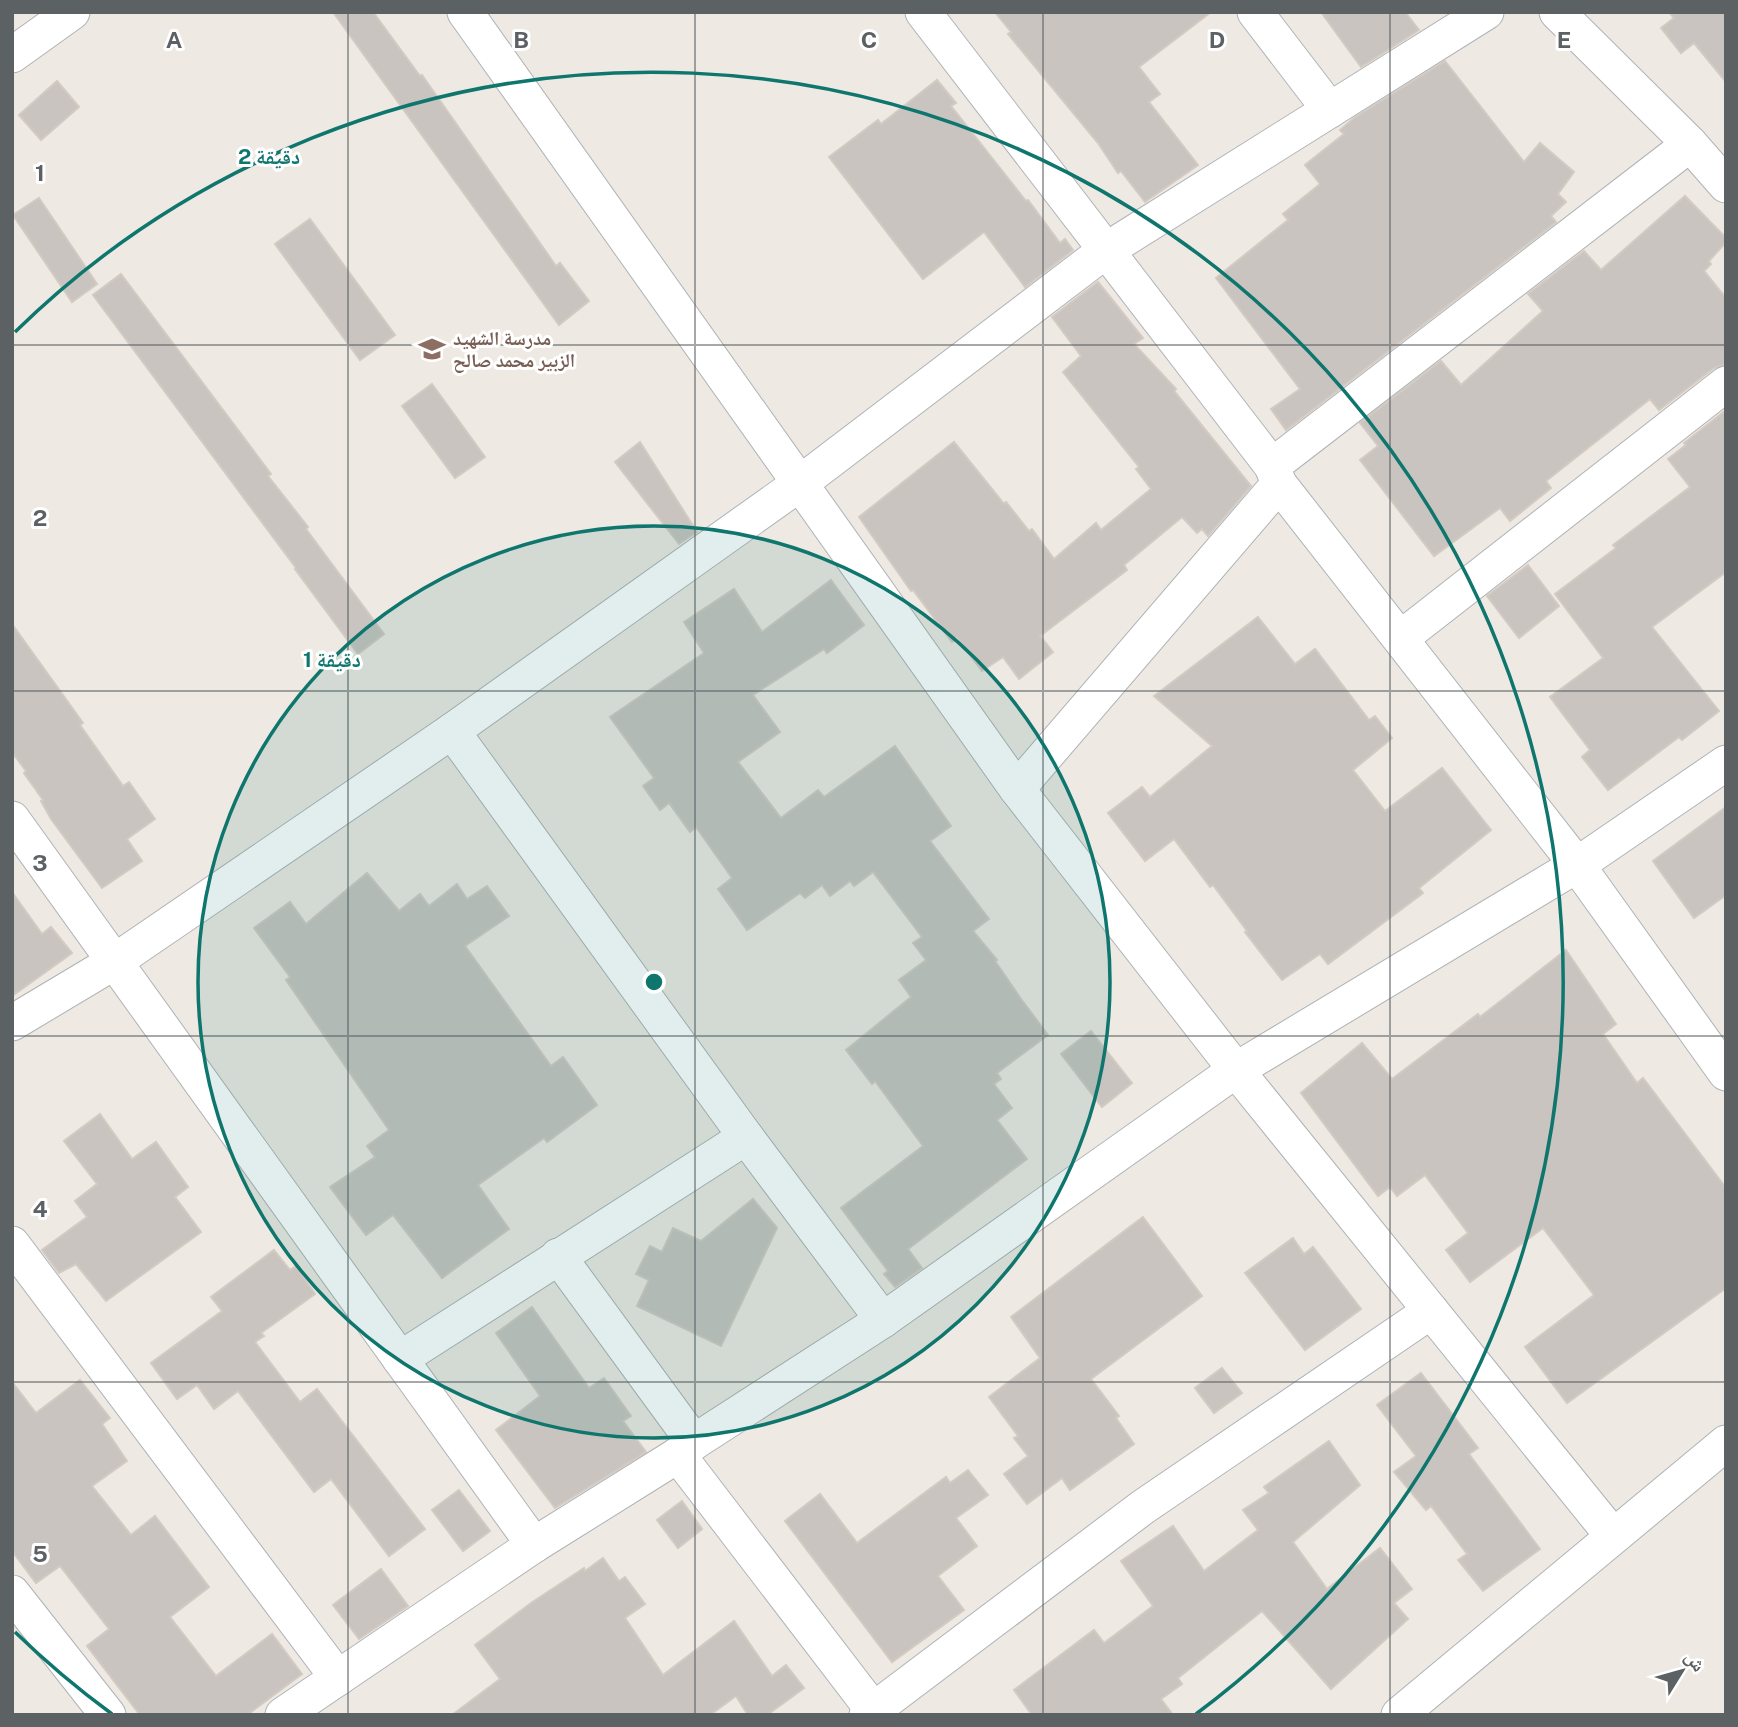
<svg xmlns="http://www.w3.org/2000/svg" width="1738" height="1727" font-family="'Public Sans','Noto Naskh Arabic',sans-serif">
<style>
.building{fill:#c9c4c0;stroke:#d3cac2;stroke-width:2}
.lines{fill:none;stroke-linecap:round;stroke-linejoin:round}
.minor-casing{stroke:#afb3b6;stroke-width:37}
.minor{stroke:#fff;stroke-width:35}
.grid{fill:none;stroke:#5c6164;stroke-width:2;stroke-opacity:0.55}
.ring{fill:none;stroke:#0f766e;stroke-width:3.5}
.labels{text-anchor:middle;stroke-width:6;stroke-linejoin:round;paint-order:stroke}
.education-label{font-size:19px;font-weight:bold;fill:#785e54;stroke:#fff;text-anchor:start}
.grid-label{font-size:23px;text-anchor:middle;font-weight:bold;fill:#5c6164;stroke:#fff;stroke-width:6;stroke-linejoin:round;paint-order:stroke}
.centre{fill:#0f766e;stroke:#fff;stroke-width:3.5}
.ring-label{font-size:21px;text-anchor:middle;font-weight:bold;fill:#0f766e;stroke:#fff;stroke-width:6;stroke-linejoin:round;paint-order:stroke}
</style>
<rect width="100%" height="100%" fill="#eee9e3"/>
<g class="building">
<polygon points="333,12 373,12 420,76 422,75 556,266 560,263 589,301 559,325"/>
<polygon points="995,12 1211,12 1139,67 1160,94 1149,102 1198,165 1145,202 1121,171 1118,173 1098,143 1008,34 1011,32"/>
<polygon points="1321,12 1405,12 1419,30 1361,67"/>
<polygon points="1669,12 1726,12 1726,82 1694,43 1681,53 1661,28 1674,18"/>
<polygon points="1445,61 1524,162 1540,143 1574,172 1558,194 1566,202 1551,216 1556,222 1286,430 1271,409 1300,389 1216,278 1288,220 1283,214 1320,184 1305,165 1344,134 1340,130 1354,118"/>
<polygon points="937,80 956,103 951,106 1026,201 1028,200 1060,243 1065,239 1073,250 1025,287 984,232 923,279 829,157 878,120 881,124"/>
<polygon points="57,81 79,107 41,140 19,115"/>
<polygon points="1685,196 1726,238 1726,242 1709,261 1711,264 1704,271 1726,298 1726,364 1714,368 1659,410 1650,399 1546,481 1551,488 1510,521 1500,508 1434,556 1360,460 1378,446 1360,423 1441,361 1461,385 1543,311 1528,294 1584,251 1601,270"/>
<polygon points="39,198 97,284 72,302 13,215"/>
<polygon points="310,219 395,335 360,360 275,244"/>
<polygon points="121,274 271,474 268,476 308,527 306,529 384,634 358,654 295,569 296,568 93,295"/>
<polygon points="1098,282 1143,338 1134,344 1176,389 1174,391 1251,486 1208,536 1202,529 1197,533 1182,517 1124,565 1127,570 1040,636 1053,652 1019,679 1003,657 982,671 957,638 952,642 913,590 911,591 859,517 954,442 1004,504 1006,502 1029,531 1032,529 1054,559 1096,523 1101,530 1151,489 1136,469 1139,467 1063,372 1081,356 1052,317"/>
<polygon points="432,384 485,457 455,478 402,406"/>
<polygon points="1726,410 1726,572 1652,627 1719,711 1682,740 1679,737 1608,790 1582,757 1590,750 1550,697 1603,658 1555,594 1616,548 1613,545 1690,487 1668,459 1686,445 1684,443"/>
<polygon points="640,442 697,532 679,544 615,462"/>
<polygon points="1528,565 1559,606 1519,638 1487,596"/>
<polygon points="831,580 864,625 827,653 824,649 753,695 780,732 738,762 781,818 818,790 824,797 895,746 951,826 930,841 989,919 973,931 997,960 995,961 1021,999 1048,1035 997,1073 1001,1079 994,1084 1012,1108 997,1120 1027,1159 908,1249 922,1268 895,1287 884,1274 888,1271 841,1208 923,1146 875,1081 872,1084 846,1050 911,997 899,980 926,960 913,943 922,937 873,872 854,886 850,881 830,896 822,885 805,898 800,893 747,930 718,889 732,878 696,827 690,832 669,803 660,810 643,786 654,778 610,717 704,653 684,622 734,589 762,632"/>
<polygon points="1258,617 1295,664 1315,649 1369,720 1375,716 1392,738 1353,770 1385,811 1442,768 1491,830 1419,888 1423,893 1328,964 1320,954 1282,980 1245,932 1247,931 1213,885 1210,887 1174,839 1145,861 1108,813 1142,787 1150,797 1212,746 1154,696"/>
<polygon points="12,624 83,723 80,725 123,786 129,782 155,819 127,839 142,861 102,888 51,819 41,801 43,800 24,773 26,771 12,752"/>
<polygon points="1726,807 1726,895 1694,918 1653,861"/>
<polygon points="367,873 399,911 420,894 429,906 457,884 467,899 487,886 509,916 465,946 551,1066 563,1057 597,1105 547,1142 544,1138 478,1185 509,1229 442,1278 393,1215 366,1235 330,1187 375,1157 367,1146 389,1130 286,980 290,977 254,928 290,902 306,924"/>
<polygon points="12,892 42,934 51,927 72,953 12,996"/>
<polygon points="1566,950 1616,1024 1603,1034 1637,1083 1643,1078 1726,1188 1726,1288 1567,1403 1525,1347 1594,1295 1543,1228 1470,1282 1446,1250 1468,1233 1425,1175 1397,1196 1390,1187 1378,1196 1301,1093 1362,1043 1392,1079 1478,1014 1480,1017"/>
<polygon points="1091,1031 1132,1083 1102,1107 1061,1054"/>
<polygon points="100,1114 132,1159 156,1142 188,1187 175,1197 201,1232 106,1301 76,1264 59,1273 42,1250 87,1217 75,1201 97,1184 64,1141"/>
<polygon points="753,1199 777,1228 721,1346 637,1306 649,1280 636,1274 650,1246 662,1252 673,1228 701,1241"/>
<polygon points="1143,1217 1202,1296 1091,1379 1119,1416 1116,1418 1134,1444 1070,1490 1062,1478 1027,1504 1004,1474 1028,1456 1014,1438 1018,1436 989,1397 1040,1358 1011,1317"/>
<polygon points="1293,1238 1304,1254 1313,1247 1361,1309 1305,1350 1245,1273"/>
<polygon points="274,1250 290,1270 296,1266 315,1294 261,1333 264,1336 255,1342 300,1402 317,1389 425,1529 389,1556 331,1479 314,1492 238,1391 214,1409 197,1385 177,1399 151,1363 222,1311 211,1297"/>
<polygon points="532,1307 589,1388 604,1378 631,1416 623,1421 646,1452 555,1508 496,1430 540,1396 496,1333"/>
<polygon points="1222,1368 1242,1393 1214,1413 1195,1388"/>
<polygon points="1421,1373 1478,1448 1469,1454 1540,1549 1483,1591 1458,1560 1467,1554 1431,1506 1426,1510 1394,1472 1416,1456 1377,1405"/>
<polygon points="80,1380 110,1418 102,1424 127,1461 92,1486 131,1535 155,1516 209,1587 170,1617 216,1676 272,1634 302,1674 247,1715 140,1715 87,1646 109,1629 60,1566 36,1583 12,1551 12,1382 36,1413"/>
<polygon points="1329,1441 1360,1485 1293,1542 1327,1589 1380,1548 1412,1589 1394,1603 1408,1619 1331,1689 1262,1611 1178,1678 1182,1684 1161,1699 1173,1715 1032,1715 1014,1690 1094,1630 1104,1643 1153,1606 1121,1561 1173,1526 1204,1571 1258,1530 1243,1510 1269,1493 1264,1487"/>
<polygon points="968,1470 988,1495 956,1518 977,1546 938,1576 964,1610 892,1662 785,1521 820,1494 857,1543 946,1477 950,1483"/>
<polygon points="459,1490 490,1531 463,1551 432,1510"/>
<polygon points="682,1501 702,1529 678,1548 657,1520"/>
<polygon points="603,1558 619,1581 625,1577 645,1604 625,1618 663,1675 734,1621 772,1676 786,1665 804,1688 767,1715 748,1715 736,1696 710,1715 452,1715 500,1679 475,1645 531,1603 584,1568 585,1571"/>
<polygon points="381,1569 408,1606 359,1639 333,1605"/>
</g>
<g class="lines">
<g class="minor-casing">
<g id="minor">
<polyline points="465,12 1017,789 1236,1070 1613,1536"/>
<polyline points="923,12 1272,466 1279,484 1577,865 1726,1073"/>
<polyline points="1255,12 1330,110"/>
<polyline points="1557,12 1690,144 1726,185"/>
<polyline points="12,55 72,12"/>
<polyline points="1272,466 1690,144"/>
<polyline points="1401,638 1726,384"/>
<polyline points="452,731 746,1137 883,1320"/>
<polyline points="1017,789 1279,484"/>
<polyline points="12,819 534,1545"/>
<polyline points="12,1023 114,962 452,731 799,484 1105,251 1486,12"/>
<polyline points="12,1244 338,1678"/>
<polyline points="558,1256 694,1442"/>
<polyline points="400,1359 746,1137"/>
<polyline points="678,1455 877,1715"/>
<polyline points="12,1593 108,1715"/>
<polyline points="283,1715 534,1545 678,1455 694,1442 883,1320 1236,1070 1577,865 1726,763"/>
<polyline points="867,1715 1143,1507 1431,1311"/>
<polyline points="1399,1715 1726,1443"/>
</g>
</g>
<use href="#minor" class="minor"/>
</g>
<path class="grid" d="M348 12V1715M695 12V1715M1043 12V1715M1390 12V1715M12 345H1726M12 691H1726M12 1036H1726M12 1382H1726"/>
<circle cx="654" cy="982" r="456" fill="#0f766e" fill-opacity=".12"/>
<g class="ring">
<circle cx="654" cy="982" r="456"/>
<path d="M112 1714A911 911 0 0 1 15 1632M15 332A911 911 0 1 1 1196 1714"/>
</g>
<defs>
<g id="school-bare" transform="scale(2.1)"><path d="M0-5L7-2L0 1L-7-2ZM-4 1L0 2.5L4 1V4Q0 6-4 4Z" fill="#8d6e63" stroke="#fff" stroke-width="2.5" paint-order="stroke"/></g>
</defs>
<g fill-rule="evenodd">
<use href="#school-bare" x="432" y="349"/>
</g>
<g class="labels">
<g class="education-label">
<text x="453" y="345">مدرسة الشهيد<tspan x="453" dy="22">الزبير محمد صالح</tspan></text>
</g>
</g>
<g class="grid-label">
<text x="174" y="48">A</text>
<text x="521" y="48">B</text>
<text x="869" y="48">C</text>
<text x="1217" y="48">D</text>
<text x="1564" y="48">E</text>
<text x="40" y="181">1</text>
<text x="40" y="526">2</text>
<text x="40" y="871">3</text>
<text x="40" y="1217">4</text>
<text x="40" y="1562">5</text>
</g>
<circle cx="654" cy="982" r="10" class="centre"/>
<g class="ring-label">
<text x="269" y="164">2 دقيقة</text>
<text x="332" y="667">1 دقيقة</text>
</g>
<rect width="1738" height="1727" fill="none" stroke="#5c6164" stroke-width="28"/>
<g transform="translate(1682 1671) rotate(53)" stroke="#ffffff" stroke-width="5" paint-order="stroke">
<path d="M0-5L12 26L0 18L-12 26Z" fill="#5c6164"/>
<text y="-10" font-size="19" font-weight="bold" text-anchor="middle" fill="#5c6164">ش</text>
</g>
</svg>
